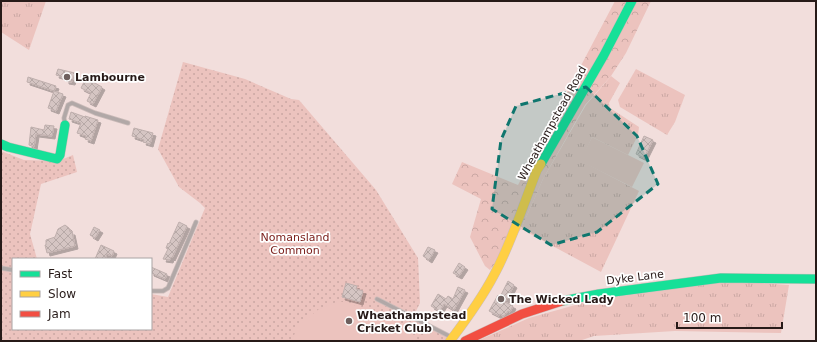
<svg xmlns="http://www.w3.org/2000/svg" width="817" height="342" font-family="'DejaVu Sans',sans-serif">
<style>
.grass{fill:url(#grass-tufts)}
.forest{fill:url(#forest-crowns)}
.park{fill:url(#park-dots)}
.pitch{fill:#ecc3be}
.building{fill:url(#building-cross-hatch);stroke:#bfafad;filter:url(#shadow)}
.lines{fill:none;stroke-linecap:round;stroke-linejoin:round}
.lane-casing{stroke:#ccbcba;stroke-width:5}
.fast-casing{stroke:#ccbcba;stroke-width:10}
.slow-casing{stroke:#ccbcba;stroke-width:10}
.jam-casing{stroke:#ccbcba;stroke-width:10}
.lane{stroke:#b1a8a7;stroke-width:3.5}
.fast{stroke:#16e098;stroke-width:9}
.slow{stroke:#ffcf43;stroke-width:9}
.jam{stroke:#f24e42;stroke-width:9}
.marked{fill:#0f766e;fill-opacity:0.2;stroke:#0f766e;stroke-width:3;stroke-dasharray:8 5;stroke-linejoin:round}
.poi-dot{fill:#6e5f5d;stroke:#fff;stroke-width:1.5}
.labels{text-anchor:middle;stroke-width:3.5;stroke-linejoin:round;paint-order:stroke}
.poi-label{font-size:11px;font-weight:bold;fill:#271a18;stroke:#fff;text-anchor:start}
.street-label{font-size:11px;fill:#271a18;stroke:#fff}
.park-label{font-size:11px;fill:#7c211d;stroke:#fff}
</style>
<defs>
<pattern id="grass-tufts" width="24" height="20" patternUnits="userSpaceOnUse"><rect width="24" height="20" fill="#ecc3be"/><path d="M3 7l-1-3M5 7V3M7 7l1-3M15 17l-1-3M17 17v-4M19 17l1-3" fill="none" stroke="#caa7a3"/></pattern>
<pattern id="forest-crowns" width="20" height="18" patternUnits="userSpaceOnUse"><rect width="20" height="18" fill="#ecc3be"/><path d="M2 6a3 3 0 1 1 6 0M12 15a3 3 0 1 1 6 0" fill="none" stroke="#caa7a3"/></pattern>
<pattern id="park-dots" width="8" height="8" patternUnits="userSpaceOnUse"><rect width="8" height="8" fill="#ecc3be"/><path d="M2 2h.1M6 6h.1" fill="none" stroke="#caa7a3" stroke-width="1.8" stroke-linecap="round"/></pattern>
<pattern id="building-cross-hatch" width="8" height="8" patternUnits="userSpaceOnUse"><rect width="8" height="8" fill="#d5c5c3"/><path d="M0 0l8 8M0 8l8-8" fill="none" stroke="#b7a9a7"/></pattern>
<filter id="shadow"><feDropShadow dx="3" dy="3" stdDeviation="0" flood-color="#0004"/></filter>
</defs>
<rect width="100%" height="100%" fill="#f2dedc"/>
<g class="grass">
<polygon points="1,1 46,1 29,50 1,32"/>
<polygon points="636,69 685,95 675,122 667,135 620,107 618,100"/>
<polygon points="611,76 620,83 609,103 610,108 639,127 638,135 628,155 592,137 581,161 639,191 601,272 521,229 543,179 586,105"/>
<polygon points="731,281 789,285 781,333 675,331 594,336 579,341 477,341 529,318 593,300"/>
</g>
<polygon class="forest" points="615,1 651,1 626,53 611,76 585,105 543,179 521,229 490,270 485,266 470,237 481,199 452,184 462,162 518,185"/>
<polygon class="park" points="183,62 245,79 291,99 299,100 376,190 418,258 420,303 413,317 454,341 1,341 1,151 24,160 58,161 73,155 77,172 41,184 30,234 37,259 13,259 13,329 151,329 151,294 168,297 205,208 200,203 179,187 158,149"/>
<g class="pitch">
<polygon points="592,137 644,163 632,187 580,161"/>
<polygon points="339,301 387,314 415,341 292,341 297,327 319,309"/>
<polygon points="426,331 438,338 435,341 419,341"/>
</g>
<g class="building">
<polygon points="58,69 75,73 72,82 66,81 66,78 56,75"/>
<polygon points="28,77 56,86 54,91 27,82"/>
<polygon points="86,78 102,87 93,104 87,101 91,93 81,88"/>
<polygon points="54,91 63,94 56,111 48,108"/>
<polygon points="71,112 85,117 85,116 98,120 91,141 85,139 86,136 77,133 81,123 69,119"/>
<polygon points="45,125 54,126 52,136 36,134 34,147 29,145 31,127 44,130"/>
<polygon points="134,128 153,133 150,144 143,142 144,140 132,136"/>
<polygon points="644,136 653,140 644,158 636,154"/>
<polygon points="179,222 187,226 172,258 171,257 170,260 163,259 168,249 166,248 168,243 169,244"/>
<polygon points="65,225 69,228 70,232 72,232 75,246 47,253 45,245 46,245 46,240 55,237 58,229"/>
<polygon points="94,227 100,230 95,238 90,235"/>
<polygon points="101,245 114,251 112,256 107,254 105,259 95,259"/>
<polygon points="428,247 435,250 429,260 423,256"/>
<polygon points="459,263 465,267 459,276 453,273"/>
<polygon points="151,267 167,274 165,279 151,273"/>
<polygon points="508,281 514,285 505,302 513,306 510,312 508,311 506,314 503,316 500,314 499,316 489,311 498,295 500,297"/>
<polygon points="346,283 357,286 356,289 363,291 360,302 342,297"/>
<polygon points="458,287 465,290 454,310 444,304 440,311 431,306 438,294 446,299 448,296 453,299"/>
</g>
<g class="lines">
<g class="lane-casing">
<g id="lane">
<polyline points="65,124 64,118 68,105 72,103 95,113 128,123"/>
<polyline points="1,268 13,270"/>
<polyline points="151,291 163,291 168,288 196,222"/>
<polyline points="377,299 451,337"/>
</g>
</g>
<g class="fast-casing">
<g id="fast">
<polyline points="1,144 8,147 57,159 60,155 65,125"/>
<polyline points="541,164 604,55 632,1"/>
<polyline points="562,301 599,294 721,278 816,279"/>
</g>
</g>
<g class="slow-casing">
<path id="slow" d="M450 341C466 320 482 298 494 275 512 242 523 205 537 170L541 164"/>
</g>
<g class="jam-casing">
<polyline id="jam" points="465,341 522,314 562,301"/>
</g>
<use href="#lane" class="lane"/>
<use href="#fast" class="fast"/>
<use href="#slow" class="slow"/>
<use href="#jam" class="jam"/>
</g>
<path class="marked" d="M586 87 637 136 658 184 597 232 551 245 492 209 501 140 516 106Z"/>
<g class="poi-dot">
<circle cx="67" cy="77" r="4"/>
<circle cx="501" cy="299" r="4"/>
<circle cx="349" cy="321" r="4"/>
</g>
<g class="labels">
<g class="poi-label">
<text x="75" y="81">Lambourne</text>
<text x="509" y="303">The Wicked Lady</text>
<text x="357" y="319">Wheathampstead<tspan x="357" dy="13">Cricket Club</tspan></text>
</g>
<g class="street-label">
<text transform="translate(552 123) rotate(-61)" y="4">Wheathampstead Road</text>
<text transform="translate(635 277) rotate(-7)" y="4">Dyke Lane</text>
</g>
<g class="park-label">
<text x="295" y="241">Nomansland<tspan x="295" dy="13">Common</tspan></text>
</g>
</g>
<rect width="817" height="342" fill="none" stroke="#271a18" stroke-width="4"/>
<rect x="12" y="258" width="140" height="72" fill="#ffffff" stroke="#a9a3a3"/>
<rect x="20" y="271" width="20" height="6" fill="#16e098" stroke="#a9a3a3"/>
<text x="48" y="278" font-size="12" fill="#271a18">Fast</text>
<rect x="20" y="291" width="20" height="6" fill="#ffcf43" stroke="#a9a3a3"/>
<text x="48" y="298" font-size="12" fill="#271a18">Slow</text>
<rect x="20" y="311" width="20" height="6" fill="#f24e42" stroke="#a9a3a3"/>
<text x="48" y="318" font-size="12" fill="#271a18">Jam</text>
<path d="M677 322v6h105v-6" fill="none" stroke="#271a18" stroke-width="2"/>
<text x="683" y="322" font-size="12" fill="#271a18" stroke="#ffffff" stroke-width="3" paint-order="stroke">100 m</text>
</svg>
